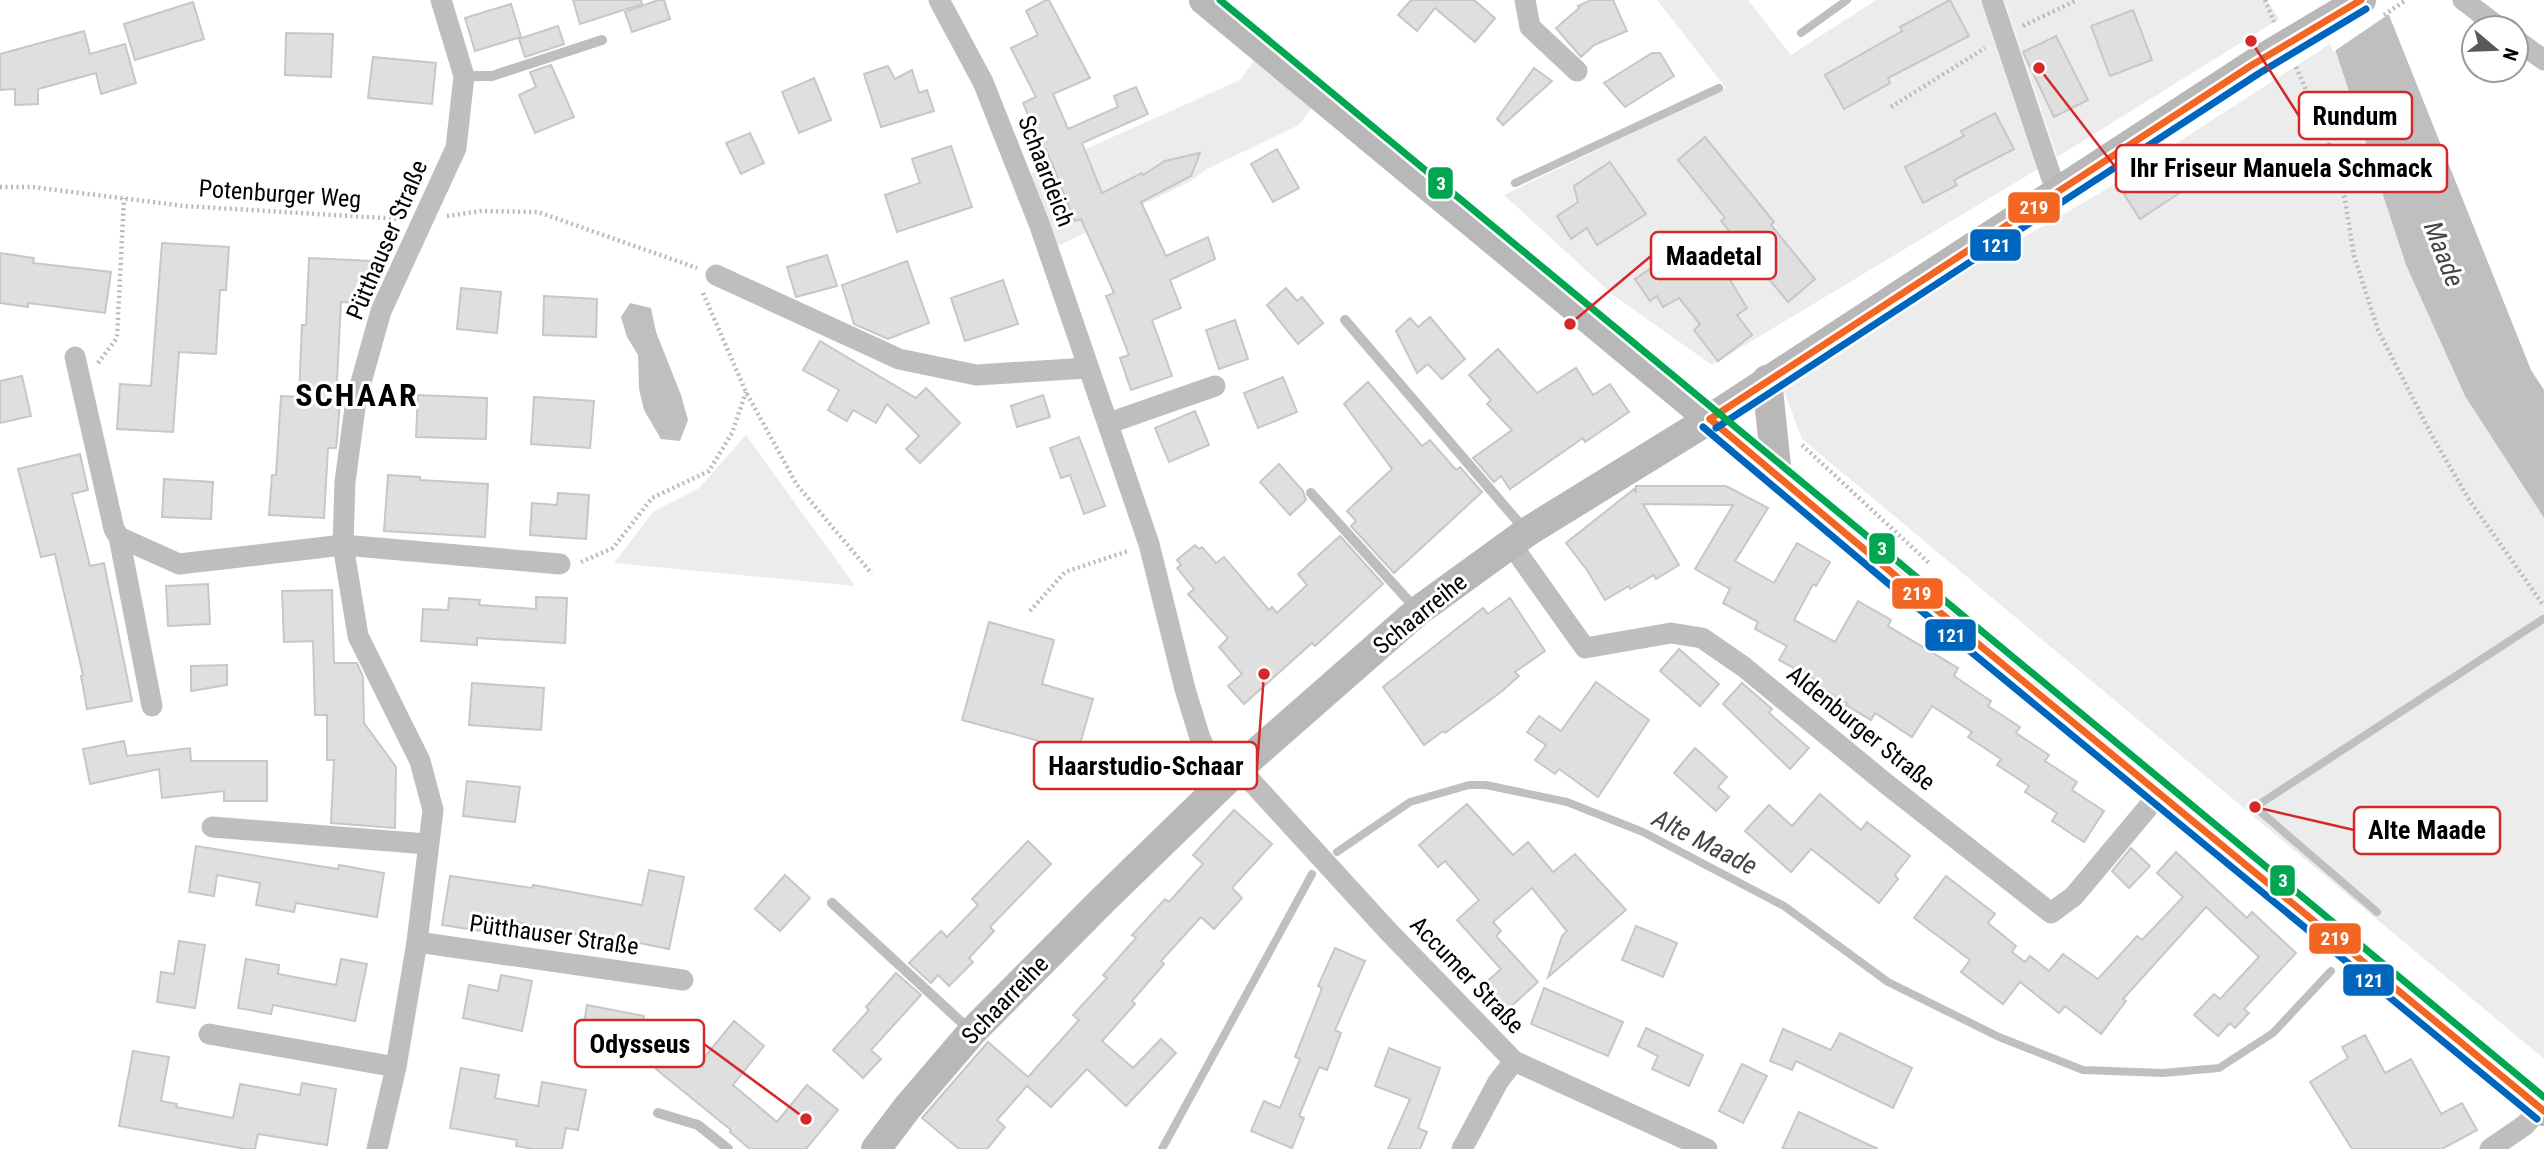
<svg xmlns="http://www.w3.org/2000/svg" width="2544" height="1149" font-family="'Roboto Condensed',sans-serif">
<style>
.green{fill:#ececec}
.water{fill:#bfbfbf}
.pier{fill:#fff}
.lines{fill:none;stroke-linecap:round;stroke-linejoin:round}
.stream{stroke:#bfbfbf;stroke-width:8}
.building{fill:#dfdfdf;stroke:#c7c7c7;stroke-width:2}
.path{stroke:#b9b9b9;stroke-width:4.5;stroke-dasharray:2 3.5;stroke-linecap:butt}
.service{stroke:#bebebe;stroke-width:10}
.minor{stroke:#bebebe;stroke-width:21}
.secondary{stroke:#b8b8b8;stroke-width:30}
.bus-1-casing{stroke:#fff;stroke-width:12}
.bus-2-casing{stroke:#fff;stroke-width:12}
.bus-3-casing{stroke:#fff;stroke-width:12}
.bus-1{stroke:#f26522;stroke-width:7}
.bus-2{stroke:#0065bd;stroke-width:7}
.bus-3{stroke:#00a650;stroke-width:7}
.labels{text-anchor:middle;stroke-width:6;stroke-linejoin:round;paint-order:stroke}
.street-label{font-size:24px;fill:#000;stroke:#fff}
.water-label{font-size:26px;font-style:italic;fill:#444;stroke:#fff}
.district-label{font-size:32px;font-weight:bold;letter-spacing:2px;fill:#000;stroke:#fff}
.leader{fill:none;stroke:#d62828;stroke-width:2.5}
.callout-dot{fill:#d62828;stroke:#fff;stroke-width:2.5}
.callout{fill:#fff;stroke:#d62828;stroke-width:2.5}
.callout-label{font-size:26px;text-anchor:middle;font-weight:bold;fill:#000}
.line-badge{stroke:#fff;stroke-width:2.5}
.badge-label{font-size:19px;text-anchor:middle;font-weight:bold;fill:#fff}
</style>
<rect width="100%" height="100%" fill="#fff"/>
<g class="green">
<polygon points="1657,0 1748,0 1791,55 1876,0 1983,0 2043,166 1712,365 1613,295 1504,195 1726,88"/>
<polygon points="2004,0 2267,0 2279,19 2057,157"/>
<polygon points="2333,42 2406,265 2465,396 2544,518 2544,1059 1802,439 1784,391 1925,295 2098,194"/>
<polygon points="1262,50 1320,97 1299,125 1207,169 1189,182 1048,251 1021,178 1240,80"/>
<polygon points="746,435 855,586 614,563 653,512 699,488"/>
</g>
<g class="water">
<polygon points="2319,0 2383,0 2531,370 2544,390 2544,518 2465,396 2406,265"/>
<polygon points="630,303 651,308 656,332 681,395 688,420 680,441 661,439 644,410 639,389 638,355 627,337 621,317"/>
</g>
<polygon class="pier" points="2316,0 2387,0 2392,12 2333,52"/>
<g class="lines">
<g class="stream">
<polyline points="1801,33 1847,0"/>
<polyline points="1515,183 1719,88"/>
<polyline points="1337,852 1410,802 1469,785 1486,785 1567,802 1643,832 1784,906 1888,982 1999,1037 2083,1070 2163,1073 2219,1068 2273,1033 2331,971"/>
<polyline points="2377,912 2255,807 2543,619"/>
<polyline points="1162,1149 1312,874"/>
</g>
</g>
<g class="building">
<polygon points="573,0 641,0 642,4 580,24"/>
<polygon points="658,0 664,0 670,19 632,32 625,12"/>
<polygon points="1046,0 1049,0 1090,78 1053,94 1068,129 1118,107 1114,96 1136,87 1148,114 1082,143 1102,193 1142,173 1143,175 1165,161 1200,153 1191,176 1141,202 1166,256 1208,237 1215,259 1170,280 1181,308 1152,320 1172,376 1131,390 1120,358 1129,355 1106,296 1114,293 1081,219 1075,221 1046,149 1043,150 1023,103 1036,97 1011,48 1038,35 1026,11"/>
<polygon points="1411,0 1474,0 1495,18 1475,42 1435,8 1417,31 1398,15"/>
<polygon points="1591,0 1613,0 1627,31 1594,45 1581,57 1556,28 1579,8 1578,6"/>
<polygon points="1950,0 1969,36 1888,78 1890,83 1844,109 1825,75 1902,31 1900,27"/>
<polygon points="193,2 204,39 135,60 124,24"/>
<polygon points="511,4 521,37 475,51 465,18"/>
<polygon points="2133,10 2152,60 2110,76 2091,26"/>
<polygon points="558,26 564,44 525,57 519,39"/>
<polygon points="84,31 90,54 125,44 136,83 101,94 96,73 38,89 38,104 15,105 15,89 0,90 0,54"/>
<polygon points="286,33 333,34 331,77 285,75"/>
<polygon points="2056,36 2088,100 2054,117 2023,52"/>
<polygon points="1652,53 1660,53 1674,76 1625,107 1604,83"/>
<polygon points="373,57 436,63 432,104 368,98"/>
<polygon points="551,65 574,117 535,133 519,95 536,87 530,72"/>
<polygon points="888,66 895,79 912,70 919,93 927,90 934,111 881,127 864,74"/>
<polygon points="1534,68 1552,81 1503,125 1497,119"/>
<polygon points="814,78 831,120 799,133 782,92"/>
<polygon points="1995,113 2014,149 1954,180 1957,185 1923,203 1905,167 1964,136 1961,131"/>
<polygon points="750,133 764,163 741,174 726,143"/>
<polygon points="1705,137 1774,222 1771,225 1815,279 1788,302 1721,221 1725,218 1722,214 1678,160"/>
<polygon points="951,146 972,207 897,232 885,195 920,183 912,159"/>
<polygon points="1277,149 1299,188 1273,202 1251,164"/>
<polygon points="2173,161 2190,186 2140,219 2124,194"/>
<polygon points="1610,162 1646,214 1597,245 1587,228 1571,239 1557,216 1578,202 1574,186"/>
<polygon points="1702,234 1747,308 1737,315 1752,335 1718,361 1694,330 1700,324 1679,298 1663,307 1657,296 1650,301 1635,279"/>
<polygon points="162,243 229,247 226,290 220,290 216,354 179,352 173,432 117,429 120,384 151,386"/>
<polygon points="0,253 34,258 33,263 111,272 105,313 28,303 28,307 0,303"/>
<polygon points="827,255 837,286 796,297 787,267"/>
<polygon points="309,258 372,261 369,304 341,302 336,400 340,400 337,440 336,448 328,448 324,518 269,515 272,475 276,475 281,396 299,397 302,325 306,325"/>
<polygon points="907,261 929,323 888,339 854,324 842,285"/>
<polygon points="1003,280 1018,324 965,341 951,298"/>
<polygon points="461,288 501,292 497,333 457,329"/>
<polygon points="1286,288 1297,301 1302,297 1323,323 1298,344 1267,305"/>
<polygon points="544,296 597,299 596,337 543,335"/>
<polygon points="1430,317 1465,359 1442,379 1428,364 1417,373 1396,331 1410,318 1418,327"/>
<polygon points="1235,320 1248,359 1219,369 1206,330"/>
<polygon points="820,341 916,398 926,388 960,423 920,463 906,449 919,436 887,404 876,423 853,410 847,421 828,410 839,390 803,370"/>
<polygon points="1498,349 1537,393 1576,368 1593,395 1610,384 1629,412 1585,442 1583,438 1510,489 1501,476 1494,482 1473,458 1512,430 1487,404 1491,400 1469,375"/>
<polygon points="22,376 31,416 0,423 0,381"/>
<polygon points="1283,377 1297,412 1258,428 1244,393"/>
<polygon points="1368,382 1422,446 1430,440 1456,470 1460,467 1482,492 1394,573 1351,526 1356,521 1347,511 1392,469 1344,404"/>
<polygon points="418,395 487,398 486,439 416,437"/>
<polygon points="1043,395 1050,417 1017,427 1011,406"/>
<polygon points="534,397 594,401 590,448 531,444"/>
<polygon points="1195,411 1209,445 1169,462 1155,428"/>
<polygon points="1079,437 1105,506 1084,514 1070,475 1061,478 1050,448"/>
<polygon points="80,454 88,490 72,494 90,566 104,563 132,701 87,709 81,676 83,675 55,554 41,557 18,469"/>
<polygon points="1279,464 1303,491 1306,500 1290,515 1260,482"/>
<polygon points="388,475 420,477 420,480 488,484 485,537 384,531"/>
<polygon points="164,479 213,482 211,519 162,517"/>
<polygon points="1636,486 1726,486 1768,508 1735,561 1774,583 1797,543 1830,562 1816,586 1813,584 1794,620 1835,642 1858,601 1891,620 1888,626 1958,668 1954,676 1991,701 1988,706 2020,727 2016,733 2049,755 2045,761 2077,782 2072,790 2104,811 2084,842 2052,821 2057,813 2025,792 2029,786 1997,765 2001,759 1968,737 1972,732 1932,706 1912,737 1875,713 1871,720 1846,705 1847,703 1814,685 1817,681 1779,660 1787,646 1755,629 1758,622 1723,603 1730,589 1695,569 1733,505 1643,504 1679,565 1656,579 1654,575 1630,589 1629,586 1605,600 1587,570 1566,543 1634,489 1636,493"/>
<polygon points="558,493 589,495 586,539 530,535 532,503 557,505"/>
<polygon points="1340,536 1383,584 1315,646 1312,643 1244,704 1228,686 1242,674 1219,647 1228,638 1188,594 1194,589 1177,568 1181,565 1177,560 1195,545 1199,549 1202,547 1216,563 1224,557 1269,610 1272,607 1277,613 1307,585 1298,574"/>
<polygon points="208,584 210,624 168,626 166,586"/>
<polygon points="332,590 334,663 357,663 363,677 364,723 396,767 395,828 331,823 334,760 327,760 327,715 315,715 313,641 284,642 282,591"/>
<polygon points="536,597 567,598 565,643 477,638 477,645 421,641 423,609 448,610 449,598 480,600 479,605 536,609"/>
<polygon points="1510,598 1545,651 1515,672 1519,676 1501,692 1445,733 1443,731 1424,745 1383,687 1483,608 1488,614"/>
<polygon points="989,622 1054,640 1042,684 1093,699 1077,754 1045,745 1046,743 962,720"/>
<polygon points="1679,649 1719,684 1700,706 1660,671"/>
<polygon points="227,665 227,685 191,691 191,666"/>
<polygon points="1596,682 1649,720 1598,797 1559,769 1555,774 1535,760 1546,745 1527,732 1539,716 1561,731"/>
<polygon points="472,683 544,688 541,730 469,725"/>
<polygon points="1742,683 1772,709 1769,713 1809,748 1790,769 1723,704"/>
<polygon points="124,741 127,756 190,748 191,761 267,761 267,801 224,801 224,791 162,798 159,769 90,784 83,749"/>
<polygon points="1695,748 1727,777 1718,787 1729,797 1716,811 1674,773"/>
<polygon points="467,781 520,787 515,822 463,816"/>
<polygon points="1820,794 1861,830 1867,822 1910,856 1895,875 1898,879 1879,903 1811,849 1791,872 1745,831 1769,805 1792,826"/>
<polygon points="1467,804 1513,855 1528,842 1553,872 1575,854 1626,910 1548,977 1562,936 1567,931 1532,888 1493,922 1501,931 1496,936 1538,982 1506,1011 1482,986 1501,969 1457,920 1479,900 1445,861 1438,867 1419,845"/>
<polygon points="1234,810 1272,844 1232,888 1242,898 1214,929 1201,917 1161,961 1164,964 1132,1001 1135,1004 1102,1041 1133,1068 1161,1039 1176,1053 1126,1106 1087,1069 1051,1107 1027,1086 997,1120 1005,1127 987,1149 959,1149 922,1118 988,1042 1028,1077 1079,1020 1073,1015 1107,978 1103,975 1136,938 1132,935 1165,899 1169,902 1203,864 1193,855"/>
<polygon points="1028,841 1051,864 990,927 994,931 969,958 973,962 949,986 938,975 931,983 909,963 941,931 947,937 978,905 972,899"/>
<polygon points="196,846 338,869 339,865 384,873 377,917 296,903 294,912 256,905 260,883 217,875 214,896 189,892"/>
<polygon points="2131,848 2150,866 2129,888 2112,871"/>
<polygon points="2176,852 2247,918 2252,912 2296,953 2244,1009 2249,1013 2235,1028 2230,1023 2218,1036 2194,1015 2214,994 2220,999 2259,957 2206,907 2123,999 2126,1001 2101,1034 2065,1006 2059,1013 2020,982 2003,1004 1961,972 1970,960 1914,918 1946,876 1995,914 1988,923 2016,946 2012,952 2025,962 2030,956 2049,971 2063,954 2098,979 2137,936 2142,940 2183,897 2157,873"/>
<polygon points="649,870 684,877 669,949 580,931 579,935 497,918 495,933 442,925 450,876 532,888 533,885 642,905"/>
<polygon points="785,875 810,898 780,931 755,909"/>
<polygon points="1636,926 1677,943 1663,977 1622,960"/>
<polygon points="179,941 205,945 195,1008 157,1002 161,972 174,974"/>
<polygon points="1335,948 1365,961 1335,1030 1341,1033 1327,1070 1319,1067 1299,1116 1304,1118 1292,1148 1251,1131 1264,1101 1280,1108 1300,1059 1295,1057 1322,988 1318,986"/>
<polygon points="246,959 279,965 278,974 336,985 341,959 367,964 355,1021 273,1005 271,1014 238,1008"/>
<polygon points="896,973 921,995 871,1050 881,1059 863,1078 833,1050 869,1010 866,1007"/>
<polygon points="501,975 532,981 522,1031 463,1018 469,985 498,991"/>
<polygon points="1544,988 1623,1022 1608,1056 1531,1024"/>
<polygon points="587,1005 644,1016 635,1064 611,1059 613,1048 581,1042"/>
<polygon points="734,1021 764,1046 733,1085 777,1122 807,1085 838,1110 806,1149 750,1149 730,1132 731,1130 656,1069 680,1039 704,1058"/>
<polygon points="1646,1028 1703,1055 1689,1086 1652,1069 1658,1056 1638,1046"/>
<polygon points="1783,1029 1831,1050 1840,1033 1912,1068 1893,1108 1796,1061 1792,1070 1770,1061"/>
<polygon points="2365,1035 2385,1073 2411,1059 2441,1114 2462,1103 2477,1130 2442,1149 2352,1149 2310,1082 2348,1058 2342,1047"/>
<polygon points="1389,1048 1440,1068 1418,1128 1427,1132 1420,1149 1388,1149 1410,1099 1375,1086"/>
<polygon points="133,1051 169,1057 161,1101 177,1104 176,1107 233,1118 240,1084 300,1095 302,1083 336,1089 327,1145 258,1134 255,1149 245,1149 119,1126"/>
<polygon points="1742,1064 1767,1076 1743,1123 1719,1111"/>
<polygon points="461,1068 499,1075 495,1098 538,1106 542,1082 586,1090 578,1130 566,1128 562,1149 533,1149 516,1146 517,1140 450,1128"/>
<polygon points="1799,1112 1878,1149 1782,1149"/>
</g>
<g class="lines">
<g class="path">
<polyline points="2265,0 2274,22"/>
<polyline points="2384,15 2406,0"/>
<polyline points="2023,26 2077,0"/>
<polyline points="2296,67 2327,138 2345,200 2354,256 2378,330 2431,434 2468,498 2544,606"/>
<polyline points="1891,107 1985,48"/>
<polyline points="0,187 32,187 185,206 400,219"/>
<polyline points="447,216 481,211 538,212 697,268"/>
<polyline points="703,293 746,392 797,485 872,574"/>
<polyline points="98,363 117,338 124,198"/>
<polyline points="1802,445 1929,563"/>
<polyline points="581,562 613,548 652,498 709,471 732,433 746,392"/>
<polyline points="1030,611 1065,572 1128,551"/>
</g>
<g class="service">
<polyline points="464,76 492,76 602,40"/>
<polyline points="1345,320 1525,530"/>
<polyline points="1311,493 1416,609"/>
<polyline points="832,903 971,1031"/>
<polyline points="658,1113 698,1125 728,1149"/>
</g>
<g class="minor">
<polyline points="939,0 983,82 1040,226 1149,544 1185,689 1200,738 1222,785"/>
<polyline points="1525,0 1530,27 1577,71"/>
<polyline points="1992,0 2056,191"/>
<polyline points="2463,0 2500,28"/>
<polyline points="2516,40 2544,60"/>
<polyline points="716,275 899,359 976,375 1088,368"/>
<polyline points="75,357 114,529 119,537 179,564 343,545 560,564"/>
<polyline points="1109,423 1215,386"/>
<polyline points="119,537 152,706"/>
<polyline points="1511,544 1585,648 1671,633 1702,638 1744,667 1884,782 2051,913 2074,896 2160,793"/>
<polyline points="1239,768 1388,931 1514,1061 1707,1149"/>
<polyline points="212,827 427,844"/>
<polyline points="417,942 683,980"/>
<polyline points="209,1034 396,1067"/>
<polyline points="377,1149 396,1067 417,942 433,810 420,761 358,636 343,545 345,482 356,400 381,311 456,148 464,76 441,0"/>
<polyline points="1462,1149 1498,1082 1514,1061"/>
<polyline points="2490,1149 2525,1125 2540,1108"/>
</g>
<g class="secondary">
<polyline points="1204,0 2544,1111"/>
<polyline points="1767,380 1777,476"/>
<polyline points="876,1149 907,1108 972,1032 1102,901 1239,768 1418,611 1527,532 1710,419 2252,65 2361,0"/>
</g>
<g class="bus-1-casing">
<g id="bus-1">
<polyline points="1710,419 1897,577 2544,1111"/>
<polyline points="1710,419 2252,65 2361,0"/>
</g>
</g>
<g class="bus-2-casing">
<g id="bus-2">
<polyline points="1703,427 1890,585 2537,1119"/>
<polyline points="1716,428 2258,74 2366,9"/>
</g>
</g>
<g class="bus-3-casing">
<polyline id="bus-3" points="1220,0 2544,1097"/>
</g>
<use href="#bus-1" class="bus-1"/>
<use href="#bus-2" class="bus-2"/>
<use href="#bus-3" class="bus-3"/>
</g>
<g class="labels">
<g class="street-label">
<text transform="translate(1046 171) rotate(69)" y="8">Schaardeich</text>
<text transform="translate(280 194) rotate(4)" y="8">Potenburger Weg</text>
<text transform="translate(387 240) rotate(-67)" y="8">Pütthauser Straße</text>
<text transform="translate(1420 614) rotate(-39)" y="8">Schaarreihe</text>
<text transform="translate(1861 728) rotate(39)" y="8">Aldenburger Straße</text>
<text transform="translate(554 935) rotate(8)" y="8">Pütthauser Straße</text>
<text transform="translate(1467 975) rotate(46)" y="8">Accumer Straße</text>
<text transform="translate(1005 1000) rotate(-46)" y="8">Schaarreihe</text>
</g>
<g class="water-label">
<text transform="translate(2444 254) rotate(69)" y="9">Maade</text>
<text transform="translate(1705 842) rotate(27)" y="9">Alte Maade</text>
</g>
<g class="district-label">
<text x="357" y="406">SCHAAR</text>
</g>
</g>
<path class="leader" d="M2251 41L2299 116M2039 68L2116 168M1570 324L1651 256M1264 674L1257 766M2255 807L2354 830M806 1119L704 1044"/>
<g class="callout-dot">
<circle cx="2251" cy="41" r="7"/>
<circle cx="2039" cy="68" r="7"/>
<circle cx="1570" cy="324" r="7"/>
<circle cx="1264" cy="674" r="7"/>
<circle cx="2255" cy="807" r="7"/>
<circle cx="806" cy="1119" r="7"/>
</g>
<g class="callout">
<rect x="2299" y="92" width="113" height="47" rx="7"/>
<rect x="2116" y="145" width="331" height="47" rx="7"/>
<rect x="1651" y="232" width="125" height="47" rx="7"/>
<rect x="1034" y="742" width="223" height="47" rx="7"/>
<rect x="2354" y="807" width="146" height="47" rx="7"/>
<rect x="575" y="1020" width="129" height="47" rx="7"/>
</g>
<g class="callout-label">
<text x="2355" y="125">Rundum</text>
<text x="2281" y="177">Ihr Friseur Manuela Schmack</text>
<text x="1714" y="265">Maadetal</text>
<text x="1146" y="775">Haarstudio-Schaar</text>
<text x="2427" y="839">Alte Maade</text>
<text x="640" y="1053">Odysseus</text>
</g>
<g class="line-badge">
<rect x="1427" y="166" width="27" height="34" rx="7" fill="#00a650"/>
<rect x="2007" y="191" width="54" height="33" rx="7" fill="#f26522"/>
<rect x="1969" y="228" width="53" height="34" rx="7" fill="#0065bd"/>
<rect x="1868" y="532" width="28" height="33" rx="7" fill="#00a650"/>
<rect x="1891" y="577" width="53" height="33" rx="7" fill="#f26522"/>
<rect x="1924" y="618" width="53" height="34" rx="7" fill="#0065bd"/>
<rect x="2269" y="864" width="27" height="33" rx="7" fill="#00a650"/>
<rect x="2308" y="922" width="54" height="33" rx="7" fill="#f26522"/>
<rect x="2342" y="963" width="53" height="34" rx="7" fill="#0065bd"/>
</g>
<g class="badge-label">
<text x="1441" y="190">3</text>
<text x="2034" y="214">219</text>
<text x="1996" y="252">121</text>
<text x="1882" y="555">3</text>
<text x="1917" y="600">219</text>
<text x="1951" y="642">121</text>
<text x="2283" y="887">3</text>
<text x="2335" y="945">219</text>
<text x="2369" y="987">121</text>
</g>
<g transform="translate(2495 49) rotate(109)"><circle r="33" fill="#ffffff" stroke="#999999" stroke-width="2"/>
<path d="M0-5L12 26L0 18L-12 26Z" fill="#595959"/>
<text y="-10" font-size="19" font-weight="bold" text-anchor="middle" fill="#000000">N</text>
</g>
</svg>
